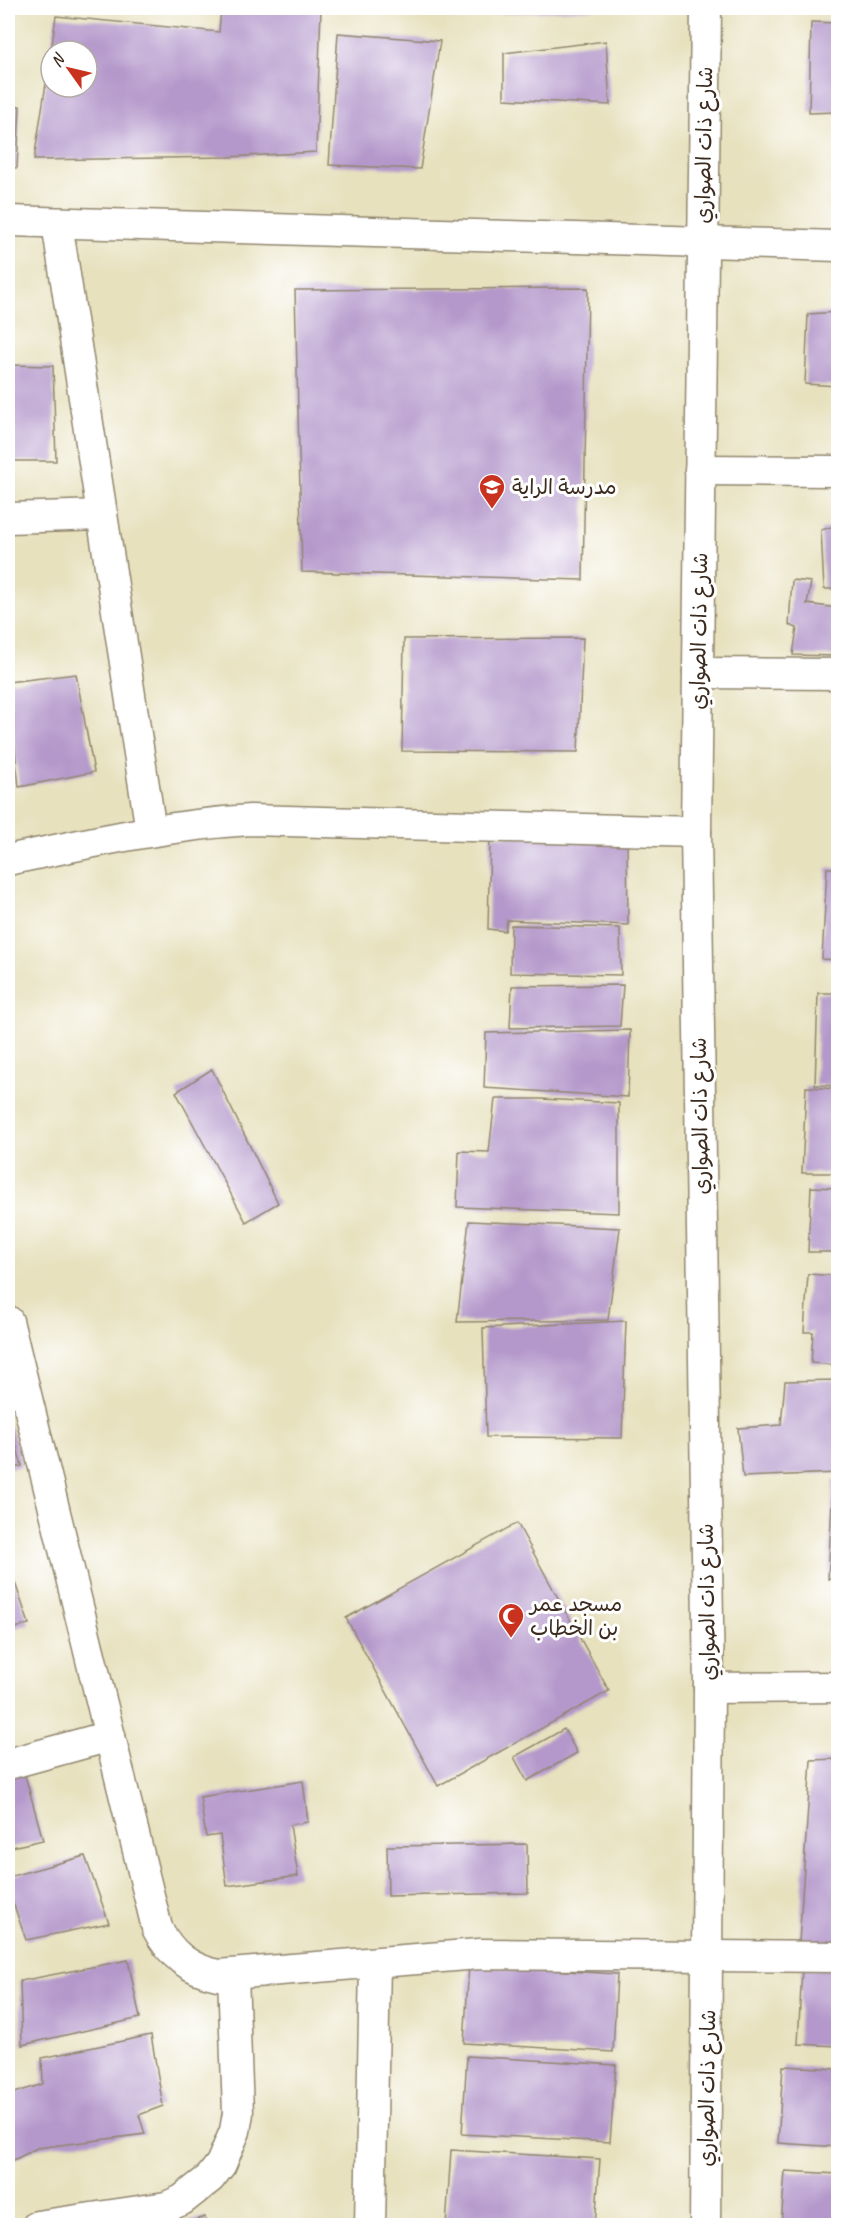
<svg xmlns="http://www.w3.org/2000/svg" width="846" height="2233" font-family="Caveat,'Playpen Sans Arabic',sans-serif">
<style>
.building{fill:#b498cb}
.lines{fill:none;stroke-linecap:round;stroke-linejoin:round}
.minor-casing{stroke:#91866e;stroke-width:33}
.minor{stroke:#fff;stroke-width:30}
.labels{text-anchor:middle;stroke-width:6;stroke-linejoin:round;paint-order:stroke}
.street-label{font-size:21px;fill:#3b2a1e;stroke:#fff}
.poi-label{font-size:21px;fill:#3b2a1e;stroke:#fff;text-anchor:start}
</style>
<rect width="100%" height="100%" fill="#fff"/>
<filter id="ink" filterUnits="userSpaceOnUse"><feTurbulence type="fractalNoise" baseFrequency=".0167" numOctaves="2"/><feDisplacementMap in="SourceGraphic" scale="12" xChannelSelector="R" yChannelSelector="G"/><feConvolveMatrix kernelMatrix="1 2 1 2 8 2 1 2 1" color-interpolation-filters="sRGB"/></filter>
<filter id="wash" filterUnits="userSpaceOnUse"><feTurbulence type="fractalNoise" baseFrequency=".008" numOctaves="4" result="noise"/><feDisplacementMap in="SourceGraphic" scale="24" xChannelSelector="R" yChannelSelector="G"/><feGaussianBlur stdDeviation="1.35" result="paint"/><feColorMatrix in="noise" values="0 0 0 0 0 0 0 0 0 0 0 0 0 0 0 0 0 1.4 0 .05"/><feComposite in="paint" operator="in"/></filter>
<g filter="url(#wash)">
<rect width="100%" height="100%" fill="#e7e1be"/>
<g id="blocks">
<g class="building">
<polygon points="221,8 321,8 316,152 228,157 34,160 50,58 51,87 87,87 87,51 51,51 56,16 219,32"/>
<polygon points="491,8 595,8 595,9 490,14"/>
<polygon points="811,22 838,23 838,112 809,113"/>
<polygon points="338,33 440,41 420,169 329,165"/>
<polygon points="606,41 610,105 504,99 504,53"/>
<polygon points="20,106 17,168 8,167 8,107"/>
<polygon points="588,288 583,580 302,572 295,290"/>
<polygon points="838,312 838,386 805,384 808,314"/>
<polygon points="8,365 53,366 56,461 8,461"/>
<polygon points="836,501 838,501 838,589 824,589 821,530 835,526"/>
<polygon points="792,580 811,582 807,604 838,608 838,656 793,655 797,628 789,625"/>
<polygon points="583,638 578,752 402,751 404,639"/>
<polygon points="76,674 94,772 19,787 8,682"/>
<polygon points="490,836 627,839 628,925 507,920 505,931 488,929"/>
<polygon points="827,868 838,868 838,960 822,959"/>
<polygon points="511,925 620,928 621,975 510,973"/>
<polygon points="623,985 620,1026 510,1028 512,986"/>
<polygon points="818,993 838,993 838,1086 815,1085"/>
<polygon points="630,1030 628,1097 484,1088 486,1033"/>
<polygon points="212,1069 278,1203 246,1222 176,1092"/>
<polygon points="806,1087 838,1089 838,1173 802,1173"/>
<polygon points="495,1099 541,1099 619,1103 619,1213 457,1207 459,1151 489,1152"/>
<polygon points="811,1187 838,1188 838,1252 808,1252"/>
<polygon points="469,1221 620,1228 608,1320 457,1322"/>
<polygon points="808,1274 838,1276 838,1365 811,1363 813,1332 804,1332"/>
<polygon points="626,1321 622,1438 486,1437 483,1328"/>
<polygon points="838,1380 837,1473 743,1477 738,1428 781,1425 785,1381"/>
<polygon points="11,1427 22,1466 8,1469 8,1428"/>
<polygon points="833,1481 838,1481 838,1579 828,1579"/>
<polygon points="517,1523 609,1691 438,1786 346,1618"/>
<polygon points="8,1562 29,1624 8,1630"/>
<polygon points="564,1729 577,1753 527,1781 514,1757"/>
<polygon points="838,1759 838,1944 799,1943 811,1760"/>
<polygon points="23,1768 43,1840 8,1848 8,1773"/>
<polygon points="303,1781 308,1822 290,1825 298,1876 227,1886 220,1835 206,1837 200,1797"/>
<polygon points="527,1844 528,1893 388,1896 387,1846"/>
<polygon points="85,1856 109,1923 26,1940 8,1888 8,1877"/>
<polygon points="128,1960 140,2018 22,2045 20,1981"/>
<polygon points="469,1965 617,1974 613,2052 464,2043"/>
<polygon points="802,1967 838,1969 838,2046 798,2044"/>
<polygon points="151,2035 163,2106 139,2115 145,2134 37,2148 8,2163 8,2095 43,2084 42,2058"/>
<polygon points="467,2056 616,2065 610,2142 462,2134"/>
<polygon points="783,2066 838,2069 838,2147 778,2143"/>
<polygon points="451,2150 600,2159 595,2226 446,2226"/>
<polygon points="785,2171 838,2174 838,2226 781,2226"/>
<polygon points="205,2217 207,2226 179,2226 179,2225"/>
</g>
</g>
</g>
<g filter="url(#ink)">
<use href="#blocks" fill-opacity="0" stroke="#91866e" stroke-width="1.5"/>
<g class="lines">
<g class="minor-casing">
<g id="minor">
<polyline points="8,221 838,246"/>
<polyline points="57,223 151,831"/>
<polyline points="700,470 838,471"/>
<polyline points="8,518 102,515"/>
<polyline points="698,673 838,674"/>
<path d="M8 860C88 843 168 825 250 820L696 832"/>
<path d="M8 1321 157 1928C171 1955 189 1969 218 1975L479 1954 838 1957"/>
<polyline points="709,1688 838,1687"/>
<polyline points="8,1764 110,1736"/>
<polyline points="37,2226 166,2207 182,2200 210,2178 221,2164 235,2131 238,2113 233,1975"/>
<polyline points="370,2226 375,1963"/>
<polyline points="705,2226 709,1688 696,832 706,8"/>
</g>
</g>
<use href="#minor" class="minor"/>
</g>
</g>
<defs>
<g id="school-pin" transform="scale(1.35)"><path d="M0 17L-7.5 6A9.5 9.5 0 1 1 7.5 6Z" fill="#c8321e" stroke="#fff"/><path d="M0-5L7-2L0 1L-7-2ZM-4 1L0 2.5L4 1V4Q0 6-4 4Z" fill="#fff"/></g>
<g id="mosque-pin" transform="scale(1.35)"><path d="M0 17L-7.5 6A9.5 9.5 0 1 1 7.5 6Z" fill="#c8321e" stroke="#fff"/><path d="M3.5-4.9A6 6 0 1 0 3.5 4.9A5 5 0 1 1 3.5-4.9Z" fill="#fff"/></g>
</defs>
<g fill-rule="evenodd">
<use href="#school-pin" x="492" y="487"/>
<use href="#mosque-pin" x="511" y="1616"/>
</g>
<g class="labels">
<g class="street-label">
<text transform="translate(704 145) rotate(-89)" y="7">شارع ذات الصواري</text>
<text transform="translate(699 631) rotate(-89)" y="7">شارع ذات الصواري</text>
<text transform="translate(700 1116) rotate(-91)" y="7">شارع ذات الصواري</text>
<text transform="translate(707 1602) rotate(-91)" y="7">شارع ذات الصواري</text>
<text transform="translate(707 2088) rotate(-89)" y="7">شارع ذات الصواري</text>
</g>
<g class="poi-label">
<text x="512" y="494">مدرسة الراية</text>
<text x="530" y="1611">مسجد عمر<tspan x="530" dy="24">بن الخطاب</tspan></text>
</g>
</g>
<rect width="846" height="2233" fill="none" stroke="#fff" stroke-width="30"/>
<g transform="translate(69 69) rotate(304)"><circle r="28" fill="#ffffff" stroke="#b1aaa5" stroke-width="1.5"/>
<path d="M0-4.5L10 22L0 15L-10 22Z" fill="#c8321e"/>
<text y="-9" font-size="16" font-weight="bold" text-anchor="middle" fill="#3b2a1e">N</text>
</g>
</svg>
